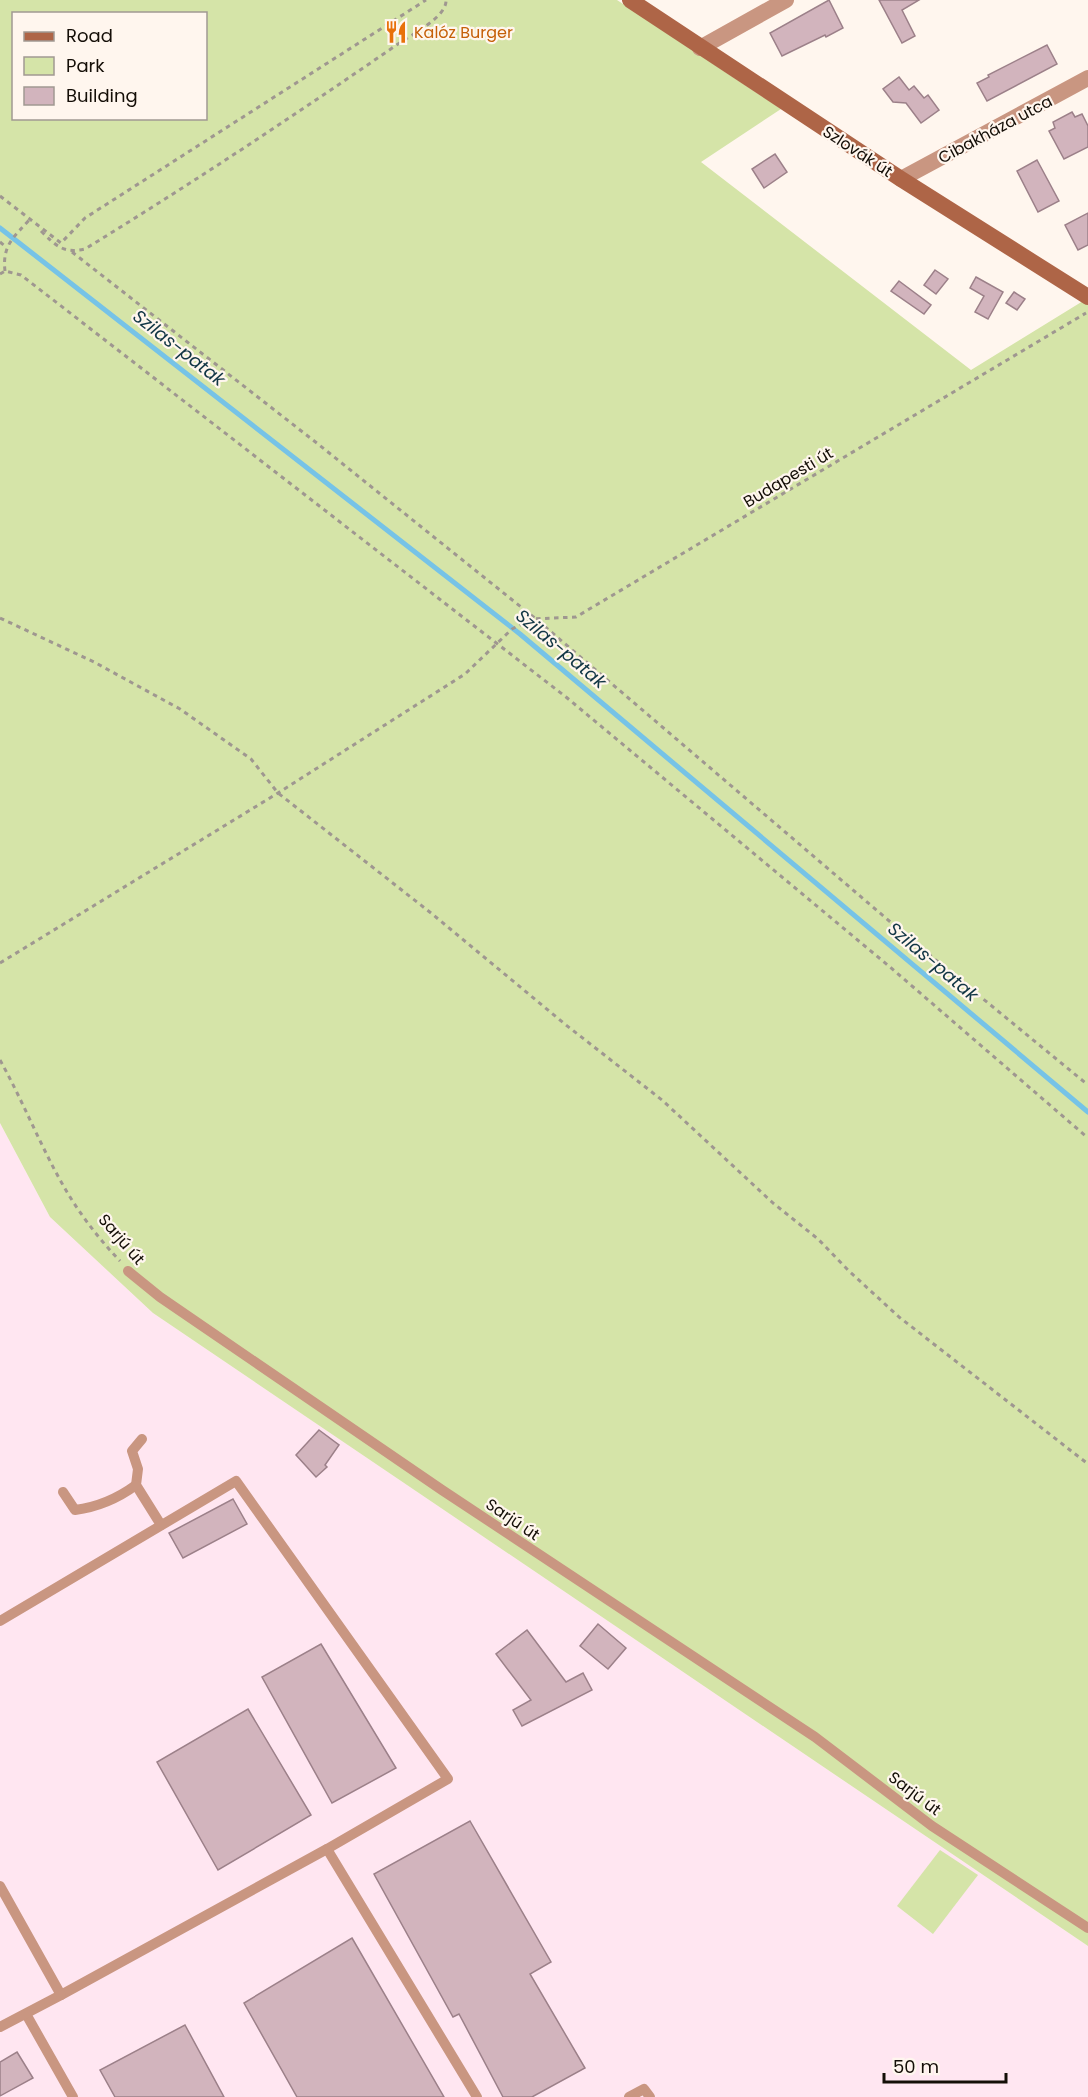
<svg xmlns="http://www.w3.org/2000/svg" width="1088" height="2097" font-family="Poppins,sans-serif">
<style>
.industrial{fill:#ffe6f1}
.green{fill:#d5e4a8;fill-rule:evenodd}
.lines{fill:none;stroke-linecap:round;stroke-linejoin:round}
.stream{stroke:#76c3e7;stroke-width:5}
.building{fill:#d2b4bd;stroke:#9c8089;stroke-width:1.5}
.path{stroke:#9f9790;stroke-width:3;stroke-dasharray:4.5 4.5;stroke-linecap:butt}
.service{stroke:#c99681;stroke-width:10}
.minor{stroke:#c99681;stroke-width:16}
.secondary{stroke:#ae6547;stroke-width:16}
.labels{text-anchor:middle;stroke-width:4.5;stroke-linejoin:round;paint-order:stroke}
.food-label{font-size:16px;fill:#c56008;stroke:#fff6ee;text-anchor:start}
.street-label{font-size:16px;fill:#140e07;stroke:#fff6ee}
.water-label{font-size:18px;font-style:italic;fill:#123645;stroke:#fff6ee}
</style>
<rect width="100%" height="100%" fill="#fff6ee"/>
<polygon class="industrial" points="0,1123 50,1217 153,1313 1088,1946 1088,2097 0,2097"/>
<g class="green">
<path d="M0 0H617L781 109 701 162 971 370 1083 301 1088 304V1946L153 1313 50 1217 0 1123ZM14 14H206V118H14Z"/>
<polygon points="940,1850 978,1875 933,1934 897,1906"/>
</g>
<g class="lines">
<polyline class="stream" points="0,228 520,634 1088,1112"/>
</g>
<g class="building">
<polygon points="829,0 843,28 826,37 825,35 782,56 770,33"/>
<polygon points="879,0 919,0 902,10 915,36 902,43"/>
<polygon points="1047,45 1057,64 987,101 977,83 989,77 988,75"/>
<polygon points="899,77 909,90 914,86 924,98 928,95 939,110 921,123 906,103 893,102 883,89"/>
<polygon points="1072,112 1075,117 1082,114 1088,126 1088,147 1064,159 1049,131 1055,128 1053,122"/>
<polygon points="775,154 787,172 764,188 752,169"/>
<polygon points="1037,160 1059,201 1038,212 1017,171"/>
<polygon points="1088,213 1088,245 1078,250 1065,225"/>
<polygon points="935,270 948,279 936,294 924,285"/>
<polygon points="976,277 1003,292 988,319 975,312 984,296 970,288"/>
<polygon points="899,281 931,305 924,314 891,291"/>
<polygon points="1014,292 1025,299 1017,310 1006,303"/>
<polygon points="319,1430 339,1445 325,1465 327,1467 316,1477 296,1455"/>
<polygon points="233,1499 247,1524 183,1558 169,1533"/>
<polygon points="598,1624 626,1648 608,1669 580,1646"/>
<polygon points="527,1630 566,1682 583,1673 592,1690 522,1726 513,1710 531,1700 496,1654"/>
<polygon points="321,1644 396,1768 332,1803 262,1677"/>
<polygon points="248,1709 311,1815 218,1870 157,1762"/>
<polygon points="470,1821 551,1962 530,1974 585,2068 532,2097 503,2097 459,2014 453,2017 374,1874"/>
<polygon points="352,1938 444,2097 297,2097 244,2003"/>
<polygon points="185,2025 224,2097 115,2097 100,2070"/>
<polygon points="17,2052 33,2078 0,2096 0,2062"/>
</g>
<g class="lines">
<g class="path">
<polyline points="0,196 61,243 85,218 426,0"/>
<path d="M41 231C56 246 64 254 85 249 191 184 295 115 398 44 411 35 447 17 446 0"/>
<polyline points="0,242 6,247"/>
<polyline points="72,252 318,444 536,619 915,943 1088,1085"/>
<path d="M5 271C2 245 14 237 30 219"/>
<polyline points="0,274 5,271 21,275 566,697 890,967 1088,1138"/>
<polyline points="0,618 94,662 180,709 251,759 278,793 431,913 566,1025 662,1100 773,1203 818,1239 849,1271 899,1317 1088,1464"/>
<polyline points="0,963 278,793 465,674 512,629 532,619 576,617 1086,313"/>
<path d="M0 1060C24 1103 42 1150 67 1192 82 1217 100 1240 120 1261"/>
</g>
<g class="service">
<polyline points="128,1271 160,1297 442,1490 815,1737 932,1826 1088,1928"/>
<polyline points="142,1439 132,1451 138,1469 136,1485 161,1525"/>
<path d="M63 1492 75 1510C98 1507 117 1499 136 1485"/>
<polyline points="0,1621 236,1481 448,1779 327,1849 477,2097"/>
<polyline points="0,1886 61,1995 327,1849"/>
<polyline points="26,2014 73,2097"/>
<polyline points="0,2027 61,1995"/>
<polyline points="629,2097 644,2089 650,2097"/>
</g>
<g class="minor">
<polyline points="700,48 786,0"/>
<polyline points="901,179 1088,78"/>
</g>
<polyline class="secondary" points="630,0 901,179 1088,297"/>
</g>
<defs>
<g id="restaurant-bare" transform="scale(1.8)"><path d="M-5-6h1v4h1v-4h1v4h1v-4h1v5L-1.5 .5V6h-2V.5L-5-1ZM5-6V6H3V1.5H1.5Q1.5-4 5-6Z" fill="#e8710a" stroke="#fff6ee" stroke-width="2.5" paint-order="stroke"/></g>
</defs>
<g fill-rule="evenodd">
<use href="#restaurant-bare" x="396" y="32"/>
</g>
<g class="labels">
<g class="food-label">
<text x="414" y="38">Kalóz Burger</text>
</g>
<g class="street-label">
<text transform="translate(995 129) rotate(-28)" y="6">Cibakháza utca</text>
<text transform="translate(858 151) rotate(33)" y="6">Szlovák út</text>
<text transform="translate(788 477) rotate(-31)" y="6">Budapesti út</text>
<text transform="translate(122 1239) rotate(49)" y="6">Sarjú út</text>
<text transform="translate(513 1519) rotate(34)" y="6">Sarjú út</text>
<text transform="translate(915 1793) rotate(37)" y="6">Sarjú út</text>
</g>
<g class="water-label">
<text transform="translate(179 348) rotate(38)" y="6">Szilas-patak</text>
<text transform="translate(561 649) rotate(40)" y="6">Szilas-patak</text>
<text transform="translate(933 962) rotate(40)" y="6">Szilas-patak</text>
</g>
</g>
<rect x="12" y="12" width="195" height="108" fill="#fff6ee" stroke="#a19992" stroke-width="1.5"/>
<rect x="24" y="32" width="30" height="9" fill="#ae6547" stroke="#a19992" stroke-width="1.5"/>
<text x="66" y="42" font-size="18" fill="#140e07">Road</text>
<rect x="24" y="57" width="30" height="18" fill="#d5e4a8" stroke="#a19992" stroke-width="1.5"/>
<text x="66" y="72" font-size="18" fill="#140e07">Park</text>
<rect x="24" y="87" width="30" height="18" fill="#d2b4bd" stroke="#a19992" stroke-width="1.5"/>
<text x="66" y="102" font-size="18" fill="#140e07">Building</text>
<path d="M884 2073v9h122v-9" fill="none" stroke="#140e07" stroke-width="3"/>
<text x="893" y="2073" font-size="18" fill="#140e07" stroke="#fff6ee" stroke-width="4.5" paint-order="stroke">50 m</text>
</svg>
